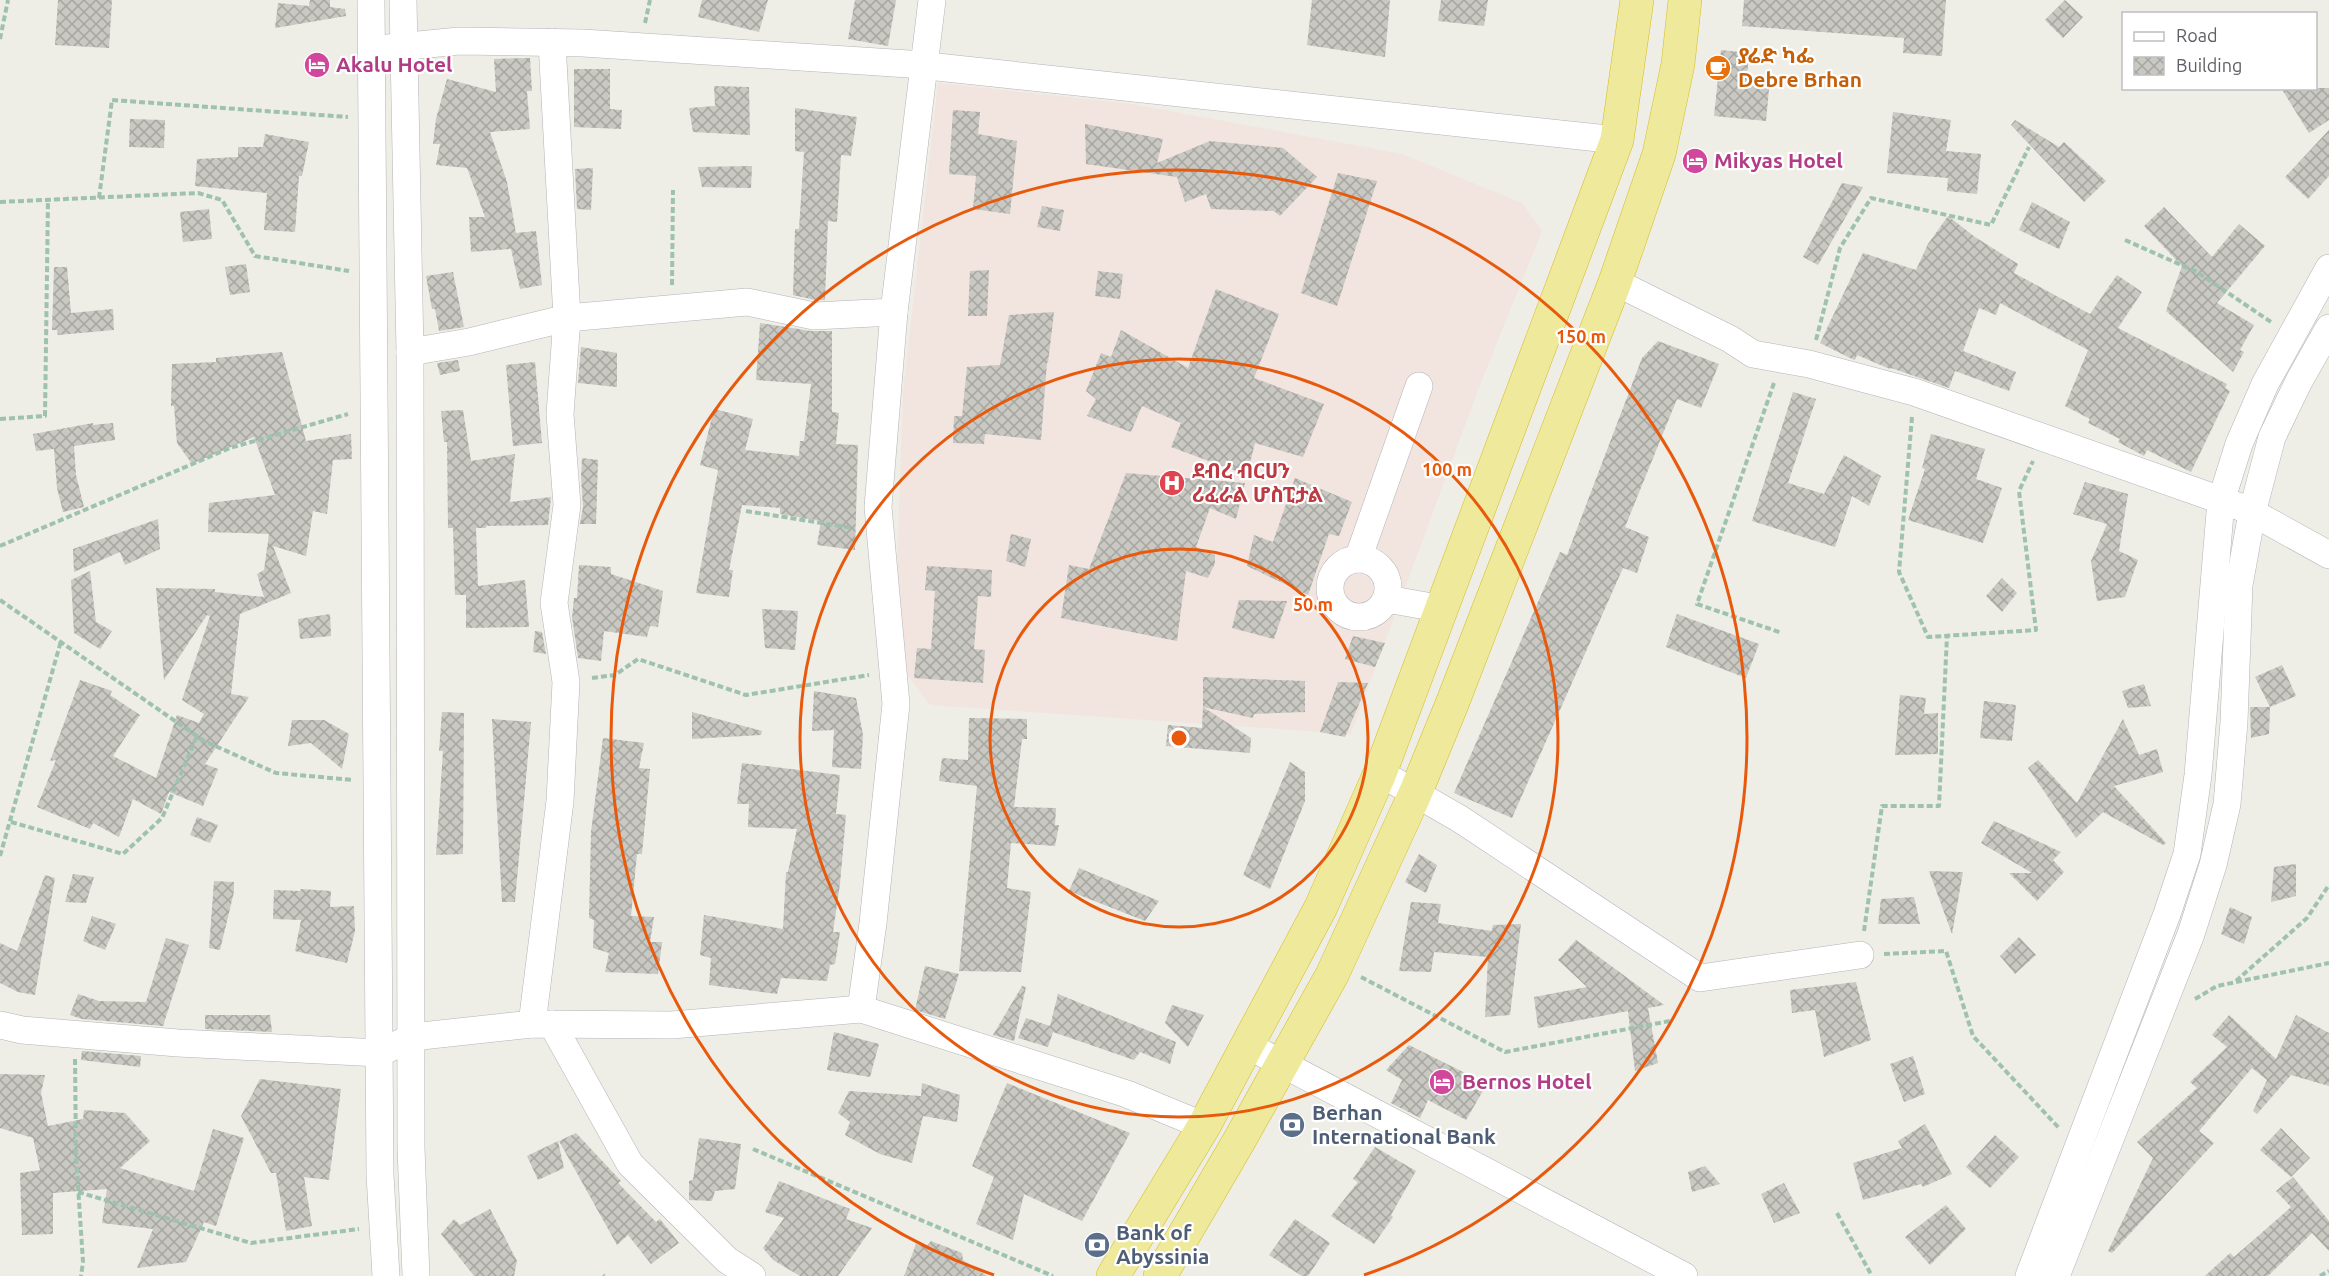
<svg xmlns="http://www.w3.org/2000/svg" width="2329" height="1276" font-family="Ubuntu,'Noto Sans Ethiopic',sans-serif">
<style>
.medical{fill:#f2e4df}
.building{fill:url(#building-cross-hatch)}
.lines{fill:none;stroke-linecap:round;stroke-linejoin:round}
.minor-casing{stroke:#b3b4b9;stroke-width:28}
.highway-casing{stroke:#d6bd1e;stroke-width:34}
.path{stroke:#9fc2b0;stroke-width:4;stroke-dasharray:6 3;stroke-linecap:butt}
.minor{stroke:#fff;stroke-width:27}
.highway{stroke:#efe99b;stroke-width:33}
.ring{fill:none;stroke:#e8590c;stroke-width:3}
.labels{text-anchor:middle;stroke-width:4.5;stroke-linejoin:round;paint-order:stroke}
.food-label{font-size:21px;font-weight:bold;fill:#c56008;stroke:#fff;text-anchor:start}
.hotel-label{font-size:21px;font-weight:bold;fill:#b23c85;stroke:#fff;text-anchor:start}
.health-label{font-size:21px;font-weight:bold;fill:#be3a42;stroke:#fff;text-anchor:start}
.service-label{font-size:21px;font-weight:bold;fill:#4e5e75;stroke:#fff;text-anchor:start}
.centre{fill:#e8590c;stroke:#fff;stroke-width:3}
.ring-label{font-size:18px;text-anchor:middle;font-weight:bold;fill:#e8590c;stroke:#fff;stroke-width:4.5;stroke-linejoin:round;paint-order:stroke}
</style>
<defs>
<pattern id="building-cross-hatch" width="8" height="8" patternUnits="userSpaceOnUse" patternTransform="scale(1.5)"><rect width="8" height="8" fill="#c9c8c2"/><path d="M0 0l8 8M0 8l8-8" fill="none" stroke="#a6a6a1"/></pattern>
</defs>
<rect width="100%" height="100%" fill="#eeede6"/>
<polygon class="medical" points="938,83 1132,104 1402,154 1522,203 1542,231 1478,390 1351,734 930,705 906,673 897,573 903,392"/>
<g class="building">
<polygon points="58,0 112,0 109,48 55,45"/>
<polygon points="310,0 330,0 330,7 345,9 346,16 275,28 278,3 309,6"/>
<polygon points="702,0 768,0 759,32 698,17"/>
<polygon points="855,0 896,0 888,46 848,39"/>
<polygon points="1312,0 1390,0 1385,57 1307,45"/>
<polygon points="1441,0 1488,0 1484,26 1438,21"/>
<polygon points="1744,0 1946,0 1942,56 1903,53 1904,38 1742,26"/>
<polygon points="2065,0 2083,17 2063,38 2045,20"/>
<polygon points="1721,50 1749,53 1747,77 1770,79 1766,121 1714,116"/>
<polygon points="530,58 532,91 527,91 530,129 490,132 507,182 516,233 536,231 542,285 520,289 511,249 471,252 469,217 485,217 467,168 436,165 440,144 433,144 436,119 447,79 496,92 494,59"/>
<polygon points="574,69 610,69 610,109 622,110 621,129 574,127"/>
<polygon points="714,86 749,87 750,135 693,132 689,108 715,106"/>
<polygon points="2281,88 2329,88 2329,120 2309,133"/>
<polygon points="795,108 857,117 851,156 841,155 837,222 828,221 825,300 815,300 793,295 795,229 799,229 804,152 795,151"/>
<polygon points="953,110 980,112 978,134 1017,141 1010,214 973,209 976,176 949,174"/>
<polygon points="1893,112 1951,120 1946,151 1981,154 1977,194 1947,191 1948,178 1887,173"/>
<polygon points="130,119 165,120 164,148 129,147"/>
<polygon points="2015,120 2059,147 2064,142 2106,181 2084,202 2011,125"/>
<polygon points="1085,124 1163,139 1157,163 1210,141 1283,148 1317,177 1280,216 1274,211 1211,209 1206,194 1185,202 1177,177 1086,164"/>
<polygon points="2329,130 2329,176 2308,199 2285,177"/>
<polygon points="265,134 309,142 302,176 299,176 295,232 264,230 267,193 195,186 197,159 238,157 238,147 263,147"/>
<polygon points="752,166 751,188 702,187 698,167"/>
<polygon points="593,168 591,210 577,209 575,169"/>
<polygon points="1338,173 1377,181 1337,306 1301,293"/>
<polygon points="1842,183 1863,187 1818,265 1803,257"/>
<polygon points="2032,202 2070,222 2059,249 2019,230"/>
<polygon points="1042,206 1064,210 1060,231 1037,227"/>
<polygon points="2164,207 2212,257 2239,224 2265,246 2217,303 2254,325 2240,350 2244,352 2233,372 2166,311 2182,266 2144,226"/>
<polygon points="209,209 212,239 183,242 180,212"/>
<polygon points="1948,216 1975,237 2018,264 2014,273 2090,314 2117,275 2142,292 2118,328 2227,384 2225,388 2230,391 2191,472 2147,450 2144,456 2118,442 2120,439 2088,423 2090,419 2065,406 2088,350 2000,303 1996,315 1979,308 1963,351 2016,372 2009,391 1955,371 1949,388 1891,368 1890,369 1857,355 1855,360 1850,358 1820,343 1863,253 1916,270 1928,244"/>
<polygon points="246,264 250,292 230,295 225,267"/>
<polygon points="54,267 67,267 71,313 113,309 114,330 58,335 57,330 52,330"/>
<polygon points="989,270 987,316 968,316 970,271"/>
<polygon points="1098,271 1123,274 1120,299 1095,296"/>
<polygon points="453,272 464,327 439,331 435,309 432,309 426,276"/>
<polygon points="1216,289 1279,314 1254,378 1324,404 1303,457 1255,443 1247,475 1171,447 1181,423 1142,406 1131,432 1087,416 1096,399 1086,391 1101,353 1111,357 1121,330 1188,368"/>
<polygon points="1054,312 1048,363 1047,362 1041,440 985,434 984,444 953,443 954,416 962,416 967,367 1000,365 1009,315"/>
<polygon points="760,323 811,331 832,331 832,412 839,413 836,444 858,445 855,550 817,545 821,521 780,514 780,508 742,505 729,570 733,570 729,597 696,593 718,470 700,465 714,409 753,419 745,450 799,456 800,441 804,441 811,384 756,380"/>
<polygon points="1658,341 1719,364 1701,408 1677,399 1625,527 1649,537 1637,573 1623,568 1512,818 1454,793 1560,552 1567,555 1642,358"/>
<polygon points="581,347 617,353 617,387 578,383"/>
<polygon points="282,352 306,441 351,434 352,459 333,460 327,514 313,511 306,556 273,546 291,593 240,614 231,694 249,697 205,764 218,769 203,806 169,792 161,814 133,799 119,837 93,823 90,829 37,807 56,760 50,761 80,680 112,691 110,695 140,715 113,756 156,778 177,715 199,723 204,714 182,700 210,616 207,615 164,680 156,588 215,589 215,592 264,597 257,574 264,570 269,534 208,532 209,503 275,495 254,437 192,464 177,443 174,406 171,406 172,364 216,362 216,358"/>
<polygon points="458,360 460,371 440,375 437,363"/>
<polygon points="535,362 542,443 513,446 506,365"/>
<polygon points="1793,392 1816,399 1788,483 1824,494 1844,455 1881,476 1869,506 1852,496 1835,547 1752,521"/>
<polygon points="463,410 471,461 515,454 510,502 551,497 548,525 486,526 486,528 476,528 478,586 525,580 529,627 466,628 466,595 455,595 453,528 448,528 447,442 444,442 441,411"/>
<polygon points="93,423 93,425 113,423 115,440 74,446 76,475 84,507 63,512 57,488 54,449 36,451 33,434"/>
<polygon points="1931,434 1985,449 1976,479 2002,488 1983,543 1908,520 1925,469 1922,468"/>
<polygon points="582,458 598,460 596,524 580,524 583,507 581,477"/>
<polygon points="1126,473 1245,483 1236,519 1210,508 1196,547 1215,555 1215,563 1208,578 1186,571 1177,641 1061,618 1069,565 1089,569"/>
<polygon points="1295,478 1352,502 1339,536 1329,534 1308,595 1247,566 1254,535 1273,542"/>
<polygon points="2085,482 2128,494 2119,551 2138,560 2125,597 2097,601 2091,561 2107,524 2073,514"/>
<polygon points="158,519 160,549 125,565 120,552 74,572 73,549"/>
<polygon points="1011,534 1031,539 1025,567 1006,561"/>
<polygon points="579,565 611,567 611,574 663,591 658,627 650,626 647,637 604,631 601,661 578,658 572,617 574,598 577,598"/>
<polygon points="927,566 992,570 991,597 978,596 974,649 985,650 983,683 914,678 917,648 931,649 935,591 925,590"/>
<polygon points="90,571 96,622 112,631 100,649 74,633 71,580"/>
<polygon points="2002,578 2017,593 2002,612 1986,596"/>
<polygon points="1239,600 1287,601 1274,639 1232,628"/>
<polygon points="762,609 798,611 795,650 765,648"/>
<polygon points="330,614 331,636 300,639 298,619"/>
<polygon points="1677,614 1759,644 1746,678 1666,647"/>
<polygon points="535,631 542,632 546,654 533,652"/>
<polygon points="1353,636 1385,643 1375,667 1345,659"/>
<polygon points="2282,665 2296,696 2270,707 2255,677"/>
<polygon points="1203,677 1305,681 1305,712 1254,714 1253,718 1203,707"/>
<polygon points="1338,682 1368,683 1345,737 1320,732"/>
<polygon points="2144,684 2151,706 2128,708 2122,691"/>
<polygon points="814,691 856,698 863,735 861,769 832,767 834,730 812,731"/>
<polygon points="1900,695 1926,698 1924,714 1938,713 1938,754 1895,755"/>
<polygon points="1984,701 2016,705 2012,741 1980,738"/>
<polygon points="1203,707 1251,738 1250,753 1166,746 1168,725 1202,728"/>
<polygon points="2250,707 2270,707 2269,734 2251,738"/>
<polygon points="442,712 464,713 463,854 436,855 443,751 439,751"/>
<polygon points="692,712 762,731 761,735 692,739"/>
<polygon points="969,718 1027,719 1027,739 1022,739 1014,807 1056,808 1055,825 1059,825 1055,846 1011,843 1007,888 1031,892 1021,972 959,971 977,786 939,781 942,758 968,760"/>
<polygon points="492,719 531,722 515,902 502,902"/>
<polygon points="2123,719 2139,755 2157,749 2163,772 2114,786 2166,843 2163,845 2103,812 2076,838 2028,768 2038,760 2077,803"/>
<polygon points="292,720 324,720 349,734 342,769 311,743 288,746"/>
<polygon points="603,738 644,743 639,768 650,769 642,854 637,854 631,916 654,917 650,942 662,942 658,974 605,972 609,953 593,948 594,920 589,918 591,832"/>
<polygon points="1290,762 1305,772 1305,801 1270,889 1243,875"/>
<polygon points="742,763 840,775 836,814 846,815 840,884 833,932 840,932 835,964 830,965 827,981 781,978 777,994 709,985 711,958 700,955 704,915 783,929 786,872 788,872 797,829 748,827 749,804 737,804"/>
<polygon points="197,817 218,825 210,843 190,835"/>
<polygon points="1994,821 2061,852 2053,860 2064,872 2037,901 2009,873 2032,873 1981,843"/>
<polygon points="1419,854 1437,865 1426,893 1405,882"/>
<polygon points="2296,864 2296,896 2271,902 2274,867"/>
<polygon points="1079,868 1159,901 1145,921 1069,891"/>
<polygon points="1929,871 1963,872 1952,934"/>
<polygon points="73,874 94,877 86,903 65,902"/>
<polygon points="45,875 55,878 35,995 18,992 0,983 0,943 17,951"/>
<polygon points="214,881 234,882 234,892 220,950 209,948"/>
<polygon points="301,889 331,891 330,907 354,906 355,931 347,963 295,951 301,920 273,919 274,890 300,891"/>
<polygon points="1914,897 1920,924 1878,924 1881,899"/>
<polygon points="1411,902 1441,904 1438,923 1492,931 1493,925 1521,924 1510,1015 1485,1017 1488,957 1434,952 1431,972 1399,971"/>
<polygon points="2230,907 2252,917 2244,944 2221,934"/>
<polygon points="92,916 116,924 105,950 83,941"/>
<polygon points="2019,937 2036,955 2015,974 2000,956"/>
<polygon points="166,938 189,945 163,1026 82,1019 70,1015 78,994 99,1001 146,1002"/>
<polygon points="1576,940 1664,1005 1648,1008 1658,1063 1635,1071 1628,1011 1538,1028 1534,997 1587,987 1558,960"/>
<polygon points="925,966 959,974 945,1019 915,1010"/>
<polygon points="1856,982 1871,1040 1824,1057 1815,1010 1792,1013 1790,990"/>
<polygon points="1022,986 1026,987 1014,1041 993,1035"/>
<polygon points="1058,994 1176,1042 1170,1064 1140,1052 1134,1060 1053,1032 1048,1047 1018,1038 1026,1018 1050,1026"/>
<polygon points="1172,1005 1204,1015 1188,1047 1165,1023"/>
<polygon points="205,1015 270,1015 272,1032 205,1029"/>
<polygon points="2229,1015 2276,1059 2296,1015 2329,1033 2329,1086 2291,1075 2257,1114 2253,1111 2267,1080 2252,1068 2199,1131 2214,1143 2112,1253 2108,1251 2153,1158 2137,1142 2197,1088 2190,1082 2227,1047 2212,1035"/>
<polygon points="834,1032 879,1044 870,1077 827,1070"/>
<polygon points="1409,1045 1487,1084 1466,1120 1428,1100 1420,1118 1391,1103 1402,1080 1386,1070"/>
<polygon points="82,1051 141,1056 140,1067 81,1060"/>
<polygon points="1913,1056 1925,1094 1904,1102 1890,1064"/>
<polygon points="0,1074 45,1075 41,1093 48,1126 83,1119 84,1110 125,1113 150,1141 120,1168 194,1191 213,1129 244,1138 216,1226 204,1222 186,1262 137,1268 153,1229 102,1223 107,1189 53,1193 53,1234 22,1235 20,1173 40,1170 33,1138 0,1128"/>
<polygon points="260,1079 341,1089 329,1180 304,1177 312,1226 286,1231 276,1173 271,1173 241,1116"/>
<polygon points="922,1083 960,1095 957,1122 923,1116 912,1163 880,1154 845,1135 850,1122 838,1113 849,1091 921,1096"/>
<polygon points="1007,1083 1130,1133 1082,1221 1024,1194 1013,1240 976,1224 994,1177 972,1166"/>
<polygon points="1925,1124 1952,1174 1923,1187 1921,1184 1863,1200 1853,1163 1902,1148 1898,1141"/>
<polygon points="2281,1128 2310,1158 2291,1177 2260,1150"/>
<polygon points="576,1133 621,1181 618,1183 656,1222 660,1219 679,1243 651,1264 628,1235 617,1245 559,1141"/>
<polygon points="1995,1135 2019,1157 1990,1188 1966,1167"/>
<polygon points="699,1138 741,1144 735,1189 715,1191 712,1201 689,1200 689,1181 693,1180"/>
<polygon points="558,1141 564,1168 538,1180 527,1156"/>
<polygon points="1375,1147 1416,1171 1391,1215 1393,1217 1374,1244 1331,1216 1358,1182 1353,1179"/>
<polygon points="1705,1166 1720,1184 1692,1192 1688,1172"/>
<polygon points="2293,1177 2329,1221 2329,1251 2312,1233 2268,1276 2205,1276 2230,1253 2234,1257 2291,1207 2276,1191"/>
<polygon points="779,1181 850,1209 846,1219 872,1228 838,1276 800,1276 773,1260 763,1248 784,1218 765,1212"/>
<polygon points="1784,1183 1800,1213 1774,1223 1761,1194"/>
<polygon points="1946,1205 1966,1229 1930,1265 1905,1237"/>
<polygon points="490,1209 517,1261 514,1276 474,1276 441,1234 454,1219 460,1225"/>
<polygon points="1295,1219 1330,1243 1308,1276 1302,1276 1269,1255"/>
<polygon points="931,1241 962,1253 963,1260 987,1276 904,1276 916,1244 926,1247"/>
</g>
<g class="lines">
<g class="minor-casing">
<g id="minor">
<polyline points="371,0 380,1175 386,1276"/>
<polyline points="403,0 410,352 411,1148 416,1276"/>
<polyline points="388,48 459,41 583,43 909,64 1617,140"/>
<polyline points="1615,282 1730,339 1753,354 1809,364 1914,392 2246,509 2329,555"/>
<polyline points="410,352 469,342 567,318 747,302 814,316 894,312 932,0"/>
<circle cx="1359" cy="588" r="29"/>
<polyline points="1358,559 1419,386"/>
<polyline points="1387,599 1443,609"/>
<polyline points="1380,773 1460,819 1700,978 1860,955"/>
<polyline points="861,1009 873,923 896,704 878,507 894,312"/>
<polyline points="532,1024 560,801 566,682 554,603 567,505 560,414 567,318 552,42"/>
<polyline points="552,1024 630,1164 727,1260 752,1276"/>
<polyline points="0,1025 22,1030 178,1043 380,1053 412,1037 532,1024 672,1025 861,1009 1127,1094 1204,1126"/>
<polyline points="1247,1045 1684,1276"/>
<polyline points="2029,1276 2167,914 2187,854 2198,775 2221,501 2239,444 2265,384 2329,268"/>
<polyline points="2056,1276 2191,934 2213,865 2227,804 2234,722 2239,585 2252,513 2272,437 2299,381 2329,328"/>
</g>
</g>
<g class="highway-casing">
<g id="highway">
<polyline points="1113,1276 1204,1126 1321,907 1380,773 1617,140 1637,0"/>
<polyline points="1160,1276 1239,1141 1332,975 1415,794 1452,704 1615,282 1659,154 1678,64 1685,0"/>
</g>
</g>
<g class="path">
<polyline points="645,23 650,0"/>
<polyline points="0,39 8,0"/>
<polyline points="99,198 112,100 348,117"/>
<polyline points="0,202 198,193 222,200 255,256 349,271"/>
<polyline points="2125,240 2197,272 2271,322"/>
<polyline points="672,285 673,190"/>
<polyline points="1816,340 1840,248 1871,198 1991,225 2029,147"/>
<polyline points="1774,383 1697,604 1782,633"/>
<polyline points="1912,417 1899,572 1928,637 2036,630 2019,491 2033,461"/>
<polyline points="0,419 45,416 48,200"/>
<polyline points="746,511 853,528"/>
<polyline points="0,546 230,448 348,414"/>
<polyline points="0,600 204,741 276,773 353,780"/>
<polyline points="592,678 615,675 638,659 746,695 869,675"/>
<polyline points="11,822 123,854 162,818 197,736"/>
<polyline points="0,856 61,641"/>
<polyline points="1864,931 1882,806 1939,806 1947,636"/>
<polyline points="1884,954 1946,951 1973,1036 2059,1128"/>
<polyline points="1361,977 1505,1052 1670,1021"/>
<polyline points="2236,981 2307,918 2329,885"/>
<polyline points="2195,999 2217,986 2329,963"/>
<polyline points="75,1059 76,1155 83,1262 81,1276"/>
<polyline points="753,1149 1053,1276"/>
<polyline points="78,1192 251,1243 359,1229"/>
<polyline points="1837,1213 1872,1276"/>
<polyline points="603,1275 604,1276"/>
<polyline points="2320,1276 2329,1271"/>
</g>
<use href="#minor" class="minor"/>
<use href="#highway" class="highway"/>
</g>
<g class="ring">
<circle cx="1179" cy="738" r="189"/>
<circle cx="1179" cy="738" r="379"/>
<path d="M994 1275A568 568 0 1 1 1364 1275"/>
</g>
<defs>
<g id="hotel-disc" transform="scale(1.35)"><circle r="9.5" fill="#d1479c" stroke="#fff"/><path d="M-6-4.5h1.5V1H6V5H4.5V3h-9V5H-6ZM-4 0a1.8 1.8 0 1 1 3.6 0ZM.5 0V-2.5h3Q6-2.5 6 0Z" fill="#fff"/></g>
<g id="cafe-disc" transform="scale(1.35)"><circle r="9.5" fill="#e8710a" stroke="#fff"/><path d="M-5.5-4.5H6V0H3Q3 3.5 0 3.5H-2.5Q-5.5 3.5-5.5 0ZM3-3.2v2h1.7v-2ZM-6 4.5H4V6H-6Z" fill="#fff"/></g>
<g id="hospital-disc" transform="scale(1.35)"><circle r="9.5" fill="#e0444e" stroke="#fff"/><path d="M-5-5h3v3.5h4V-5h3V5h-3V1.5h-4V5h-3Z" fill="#fff"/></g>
<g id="bank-disc" transform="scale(1.35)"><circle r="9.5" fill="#5c6f8a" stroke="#fff"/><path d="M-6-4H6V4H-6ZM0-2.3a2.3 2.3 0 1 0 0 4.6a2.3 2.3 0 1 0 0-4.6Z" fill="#fff"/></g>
</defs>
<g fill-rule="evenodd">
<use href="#hotel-disc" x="317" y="65"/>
<use href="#cafe-disc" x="1718" y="68"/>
<use href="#hotel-disc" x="1695" y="161"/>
<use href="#hospital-disc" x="1172" y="483"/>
<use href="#hotel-disc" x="1442" y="1082"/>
<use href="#bank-disc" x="1292" y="1125"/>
<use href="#bank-disc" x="1097" y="1245"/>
</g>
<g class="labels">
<g class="food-label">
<text x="1738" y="63">ያሬድ ካፌ<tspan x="1738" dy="24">Debre Brhan</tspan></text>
</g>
<g class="hotel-label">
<text x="336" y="72">Akalu Hotel</text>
<text x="1714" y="168">Mikyas Hotel</text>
<text x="1462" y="1089">Bernos Hotel</text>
</g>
<g class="health-label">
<text x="1192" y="478">ደብረ ብርሀን<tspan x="1192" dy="24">ሪፈራል ሆስፒታል</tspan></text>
</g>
<g class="service-label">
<text x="1312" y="1120">Berhan<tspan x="1312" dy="24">International Bank</tspan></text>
<text x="1116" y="1240">Bank of<tspan x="1116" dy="24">Abyssinia</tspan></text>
</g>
</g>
<circle cx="1179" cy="738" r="9" class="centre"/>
<g class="ring-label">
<text x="1581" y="343">150 m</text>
<text x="1447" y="476">100 m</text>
<text x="1313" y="611">50 m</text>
</g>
<rect x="2122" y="12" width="195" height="78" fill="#ffffff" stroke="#bebfc1" stroke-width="1.5"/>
<rect x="2134" y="32" width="30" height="9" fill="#ffffff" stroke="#bebfc1" stroke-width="1.5"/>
<text x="2176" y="42" font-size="18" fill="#5d5f64">Road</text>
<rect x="2134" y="57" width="30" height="18" fill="url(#building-cross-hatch)" stroke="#bebfc1" stroke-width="1.5"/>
<text x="2176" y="72" font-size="18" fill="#5d5f64">Building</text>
</svg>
